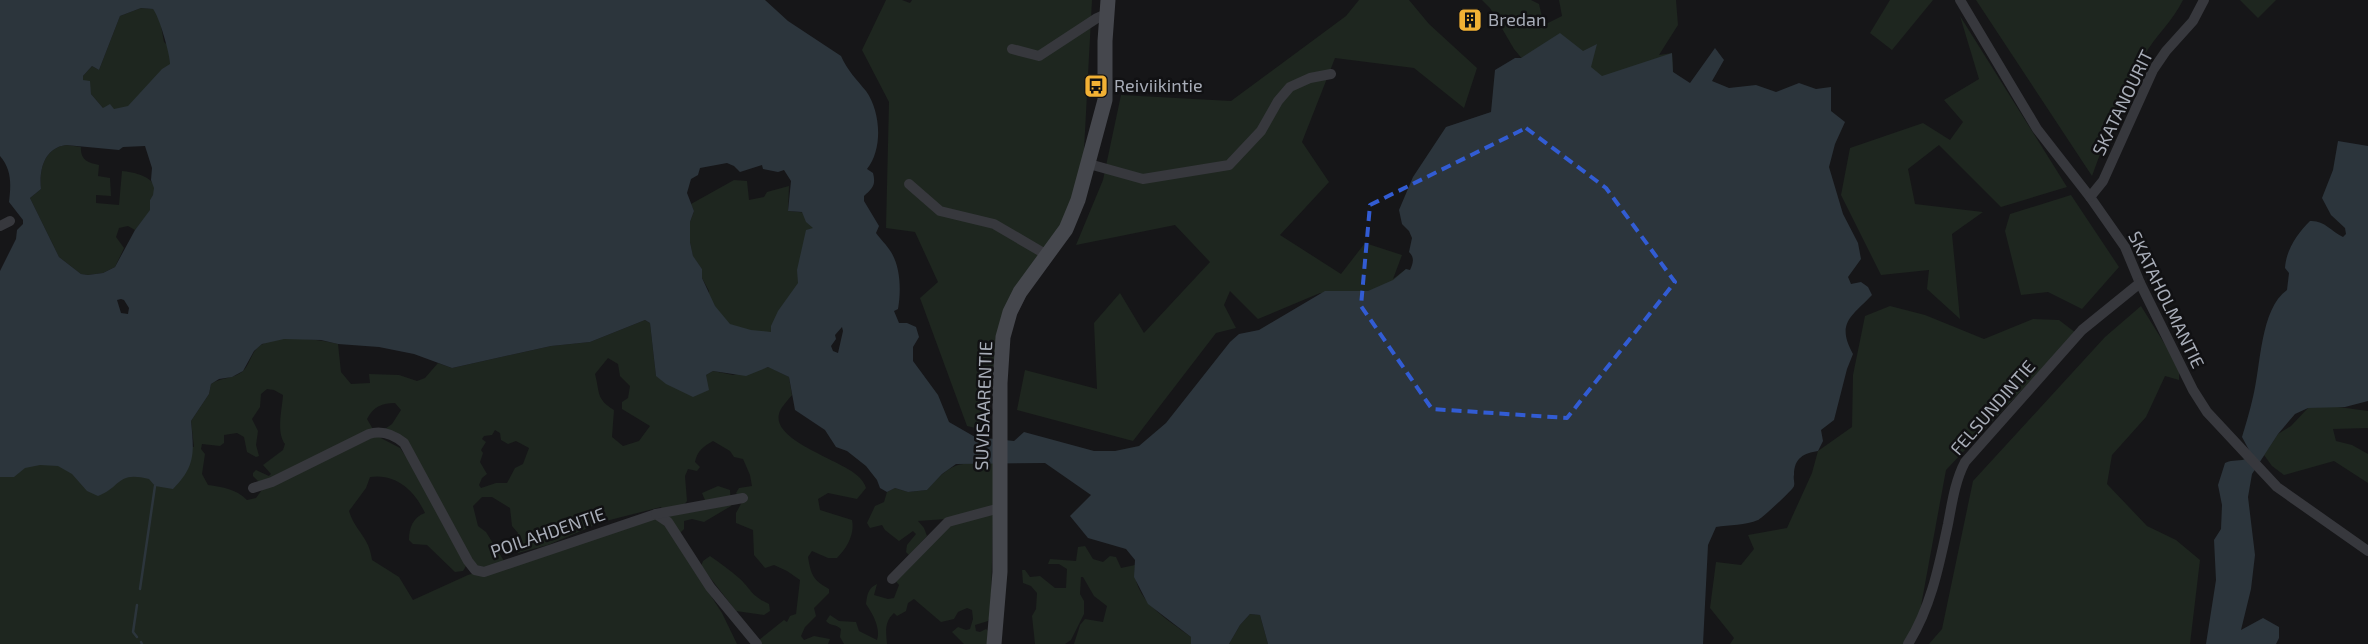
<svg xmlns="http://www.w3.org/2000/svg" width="2368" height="644" font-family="'Exo 2',sans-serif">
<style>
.green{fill:#1e261f;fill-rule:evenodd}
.water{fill:#2c353c;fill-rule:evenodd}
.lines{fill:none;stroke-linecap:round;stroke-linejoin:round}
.stream{stroke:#2c353c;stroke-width:2.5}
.street{stroke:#37383d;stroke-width:10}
.secondary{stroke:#45474d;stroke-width:15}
.marked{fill:none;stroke:#325cd3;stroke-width:4;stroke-dasharray:10 6;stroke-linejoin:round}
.labels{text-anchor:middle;stroke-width:5;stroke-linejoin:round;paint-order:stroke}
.poi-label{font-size:18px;fill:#a8adb8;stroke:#111113;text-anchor:start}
.street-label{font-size:18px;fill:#a8adb8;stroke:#111113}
</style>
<rect width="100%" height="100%" fill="#161618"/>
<g class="green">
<polygon points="886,0 902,0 910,3 912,0 1092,0 1083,169 1064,228 1008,303 989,387 988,431 967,426 920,298 938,282 915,232 886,228 889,102 862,50"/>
<polygon points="1359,0 1409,0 1429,24 1477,68 1464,108 1414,68 1335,58 1302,142 1329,182 1280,235 1341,274 1365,243 1402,255 1393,279 1406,269 1412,301 1320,293 1258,319 1230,291 1224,305 1236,328 1216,333 1133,441 1017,410 1025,370 1097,389 1094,323 1120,293 1144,333 1210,262 1175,225 1076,245 1103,180 1121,95 1231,101 1346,16"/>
<polygon points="1482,0 1531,0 1539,4 1544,25 1562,16 1559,0 1676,0 1678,25 1659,55 1672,53 1673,72 1677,75 1669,85 1534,73 1514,49 1490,8"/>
<polygon points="1890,0 1933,0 1892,50 1870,33"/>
<path d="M1976 0H2183C2173 21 2155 36 2144 56 2122 95 2107 135 2092 176Z"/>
<polygon points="2240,0 2276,0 2258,18"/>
<polygon points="141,8 153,9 159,15 164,42 184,60 129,111 103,108 91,94 89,85 83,80 83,76 92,66 99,70 120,16"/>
<polygon points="1960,16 2067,187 2001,207 1939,145 1908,169 1915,204 1983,212 1952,234 1960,319 1927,289 1929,270 1881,275 1841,195 1850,148 1923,123 1950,140 1963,122 1944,100 1979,79"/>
<path d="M66 145 81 147C80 160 88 163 99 165L98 176 110 178 111 196 96 195V203L119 205 122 171C136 172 167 180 150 200V211L135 230 128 226 119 228 116 237 124 248 115 267 103 273 88 275 81 274 59 257 30 198 41 189C39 170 44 148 66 145Z"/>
<polygon points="734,180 747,181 749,200 764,197 767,192 789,186 788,211 820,214 793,326 757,338 707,317 709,291 702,278 702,269 693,257 690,242 690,222 694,211 691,204"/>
<polygon points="2071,195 2119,267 2082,309 2048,292 2021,295 2005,231 2010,214"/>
<polygon points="1890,306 1925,315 1984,339 2033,319 2059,320 2076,333 1946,470 1918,622 1903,644 1730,644 1734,638 1710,608 1716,562 1741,565 1754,549 1748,535 1787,528 1812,473 1818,451 1852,427 1853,375 1865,316"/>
<polygon points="2141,306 2179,367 2179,380 2165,376 2146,417 2112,455 2107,484 2147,526 2176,540 2200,560 2190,644 1929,644 1942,629 1973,481 2105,337"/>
<path d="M645 320 650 323 656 376 706 375 713 371 733 375 769 367 789 377 792 395C788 400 780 408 779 414 772 442 846 461 860 478 863 481 865 485 866 488L857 499 828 493 818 499 820 510 852 520C855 534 847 548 837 558H828L812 551 808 557C811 575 813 580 829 589V593L814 608 816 616 805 627 801 636 804 640 814 636 830 639 828 644H754L784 620 787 622 790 616 796 614 800 580 787 571 774 565 765 568 754 555 753 530 736 523V513L742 502 736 493 739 488 752 486 750 475 743 459 734 457 730 451 713 441C704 446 697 451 695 462L700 467 697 471 688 469 685 476 687 501 682 507 714 500H705L702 493 718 486 730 490 731 506 704 522 692 519 684 521V529L679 534 661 507 602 522 548 545 518 553 513 544 518 533 512 526 510 508 492 497H482L473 506 478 526 486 532 504 561 485 570 476 566 407 445 382 431 392 424 401 410 395 403C382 403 374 406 367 419L377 436 400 448 412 465 466 566 463 571 455 572 427 545 413 544 409 540C409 528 413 517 425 513 415 491 396 473 370 477L366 488 349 511C356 533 369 536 372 560L399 577 413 600 468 575 654 518 663 522 722 613 737 644H0V395L194 447 191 421 209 394 211 384C221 377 234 379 243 371 251 363 251 351 261 345 277 334 319 339 338 344L341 372 351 384 370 383 369 374 399 375 417 381 425 378 438 363 452 368 551 346 590 342ZM608 358 618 364 620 376 630 386 628 398 622 402V409L650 426 639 441 623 446 612 437 614 410C596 399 600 393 595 374ZM267 389 274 390 283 395C282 410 276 432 285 444L283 450 263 465 271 474 269 476 256 470 253 473V476L264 487 256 498 247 500C236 489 223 487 208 485L202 474 205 454 201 449 202 444 220 446 224 443V435L237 433 244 437 247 452 256 457 259 456 256 445 258 431 252 419 260 407 261 394ZM495 430 500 433 501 440 508 444 516 441 529 448 523 464 515 468 507 483H496L481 488 479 485 482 478 487 474 480 462 483 453 481 450 486 442 482 439 484 436 492 435Z"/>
<polygon points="2331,406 2368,411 2368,428 2333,429 2336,441 2352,445 2368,454 2368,483 2334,461 2284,475 2272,466 2264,455 2278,434 2291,426 2308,408"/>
<path d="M995 463C992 514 993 565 990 616L988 621 975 625 976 631 980 632 986 629 988 631 987 644H964L952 632 958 627 966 630 970 629 973 619 972 610 967 608 958 612 954 619 941 622 914 599 908 603 906 611 897 616 894 613C884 622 886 632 887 644H844L840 637 841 629C836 624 830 626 826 621L830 615 839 621 856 622 859 631 877 640C881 629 873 614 866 604 867 595 868 588 877 584L874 595 888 599 894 598 899 585 894 579 946 519 918 521 924 528 927 536 909 555 906 552 907 545 916 534 913 531 899 541 885 530 882 525 870 528 867 523 875 506 884 502 887 492 895 488 908 492 927 490C953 461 956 463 995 463Z"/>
<path d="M1085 546 1093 559 1103 562 1110 556 1116 557 1121 568 1135 565C1131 599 1167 619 1191 637V644H1074L1080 625 1085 619 1103 622 1107 606 1094 596 1083 577H1081L1080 594 1084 601V614L1071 640 1065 644H1035L1032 616 1036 609 1037 593 1031 586 1023 583 1022 570H1025L1030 577 1040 576 1055 588H1066L1067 569 1059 564H1048L1050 559 1076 561 1078 547Z"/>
<path d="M710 556C720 563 730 570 739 578 753 591 750 595 769 604L770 611 764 615 736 611 701 566 703 561Z"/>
<polygon points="1250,614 1260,615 1268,644 1229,644 1240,625"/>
</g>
<g class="water">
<path d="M0 0H765L788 21 841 56C847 70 857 80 866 91 881 112 883 149 867 169L873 173C876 185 873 188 864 196V201L879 226 876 233C881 240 886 244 891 252 901 268 901 292 898 309L894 311 899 323H907L916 327 919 337 913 347V361L938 395 949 422 975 437 1014 441 1024 432 1094 451H1115L1139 446 1166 423 1230 342 1239 334 1259 330 1325 291H1368L1393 280 1406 269 1410 270C1413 263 1415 258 1409 252L1412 238 1409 231 1402 224 1399 210 1413 177 1446 127 1491 112 1495 70 1515 58H1521L1560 33 1583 51 1597 44 1591 67 1602 76 1672 53 1673 72 1690 83 1715 48 1724 60 1712 81 1729 88 1756 85 1776 92 1799 83 1816 89 1831 87V111L1845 122 1835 144 1829 167 1843 214 1858 243 1861 259 1848 277 1851 284 1861 282 1868 287 1872 295C1851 317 1836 323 1853 354L1847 369 1834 420 1821 430 1823 441 1818 451C1804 453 1794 458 1794 475 1793 478 1795 483 1794 486 1794 489 1761 519 1758 520 1746 525 1729 525 1716 527L1708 545 1703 644H1268L1260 615 1250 614 1240 625 1229 644H1191V637L1148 604 1134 577 1135 560 1126 549 1088 538 1070 516 1091 495 1045 463 956 464 942 474 927 490 908 492 895 488 887 492 880 488 877 480 866 466 847 451 836 447 825 430 795 410 789 377 768 367 746 376 713 371 706 375 709 390 693 397 666 384 656 376 650 323 645 320 590 342 551 346 452 368 414 354 379 347 338 344 321 340 284 339 262 344 254 351 243 371 232 377 219 379 211 384 209 394 191 421C194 452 196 466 173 489L155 486 149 479C116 471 122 487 98 496L87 491 72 474 58 466 40 465 25 468 14 477H0V271L16 239 17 230 23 224V220L9 202C11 185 12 170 0 156ZM141 8 153 9C159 16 170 54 170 64L162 69 128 106 114 109 110 104 103 108 91 94 90 81 83 80V76L92 66 99 70 120 16ZM66 145 119 150 123 147 145 146 152 168 151 180 154 188 153 195 150 200V210L135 230 115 267 103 273 88 275 81 274 59 257 30 198 41 189C39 170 44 148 66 145ZM727 163 734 166 740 172 762 165 763 169 778 172 784 170 791 181 788 211 802 212 806 222 813 228 806 230 797 270 798 283 778 311 771 326V332L751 330 730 324 715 306 702 278V269L693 256 690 242V222L694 211 687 193 691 179 698 175 700 168ZM121 299 124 300 129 308 128 314 121 313 117 300ZM842 327 843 331 838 353 833 351 831 346 836 339 835 335Z"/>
<path d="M2338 141 2368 146V401L2345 407 2308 408 2295 414 2278 434 2252 474 2248 497 2255 555 2251 589 2241 630 2263 618 2279 627V638L2276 644H2206L2216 580 2214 540 2221 529 2222 505 2218 485 2225 463C2233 459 2240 462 2248 458L2249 450 2242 437C2246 424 2250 410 2253 397 2261 366 2260 309 2287 290L2289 273 2285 268C2286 250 2297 234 2310 221 2324 220 2331 231 2343 237L2346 234 2345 228 2331 215 2322 198 2333 170Z"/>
</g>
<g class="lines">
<g class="stream">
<polyline points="140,589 155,486"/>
<polyline points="137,637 133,632 137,605"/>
<polyline points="141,642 142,644"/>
</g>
<g class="street">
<polyline points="1960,0 2037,129 2090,197 2125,247 2140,283 2193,390 2207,412 2277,487 2368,551"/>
<polyline points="1012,49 1039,56 1097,18 1106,14"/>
<polyline points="1089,164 1143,179 1229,165 1261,131 1278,101 1290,87 1310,78 1331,74"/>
<polyline points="909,184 940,211 994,224 1047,255"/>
<polyline points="2090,197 2103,181 2153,70 2166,51 2193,21 2204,0"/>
<polyline points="0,226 10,221"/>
<path d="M253 488 272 482 369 434C382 430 394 435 404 443L468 561 475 570 484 572 656 514 668 522 710 587 757 644"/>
<polyline points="656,514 743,498"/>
<polyline points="892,579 948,522 1000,508"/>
<path d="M1908 644C1931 607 1939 566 1948 524 1952 503 1955 481 1965 462L2082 330 2140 283"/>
</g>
<polyline class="secondary" points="994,644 1000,572 1000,383 1003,337 1010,312 1020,292 1066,229 1078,200 1105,100 1105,41 1108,0"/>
</g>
<path class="marked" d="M1526 128 1606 188 1675 282 1567 418 1432 409 1361 306 1370 205Z"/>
<defs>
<g id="building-square" transform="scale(1.25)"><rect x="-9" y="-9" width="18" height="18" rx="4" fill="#f2b134" stroke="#111113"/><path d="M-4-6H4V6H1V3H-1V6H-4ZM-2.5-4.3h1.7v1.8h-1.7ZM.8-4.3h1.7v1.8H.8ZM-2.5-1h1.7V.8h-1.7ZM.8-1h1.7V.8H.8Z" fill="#111"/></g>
<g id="bus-square" transform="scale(1.25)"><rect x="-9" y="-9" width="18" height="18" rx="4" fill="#f2b134" stroke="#111113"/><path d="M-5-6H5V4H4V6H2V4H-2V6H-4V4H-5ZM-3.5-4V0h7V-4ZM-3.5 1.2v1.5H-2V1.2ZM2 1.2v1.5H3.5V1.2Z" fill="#111"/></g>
</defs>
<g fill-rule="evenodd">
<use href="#building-square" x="1470" y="20"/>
<use href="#bus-square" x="1096" y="86"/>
</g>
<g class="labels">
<g class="poi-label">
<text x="1488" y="26">Bredan</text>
<text x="1114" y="92">Reiviikintie</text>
</g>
<g class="street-label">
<text transform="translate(2123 103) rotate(-64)" y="6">SKATANOURIT</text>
<text transform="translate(2166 300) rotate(64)" y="6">SKATAHOLMANTIE</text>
<text transform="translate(984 406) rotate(-88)" y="6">SUVISAARENTIE</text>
<text transform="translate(1993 408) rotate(-49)" y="6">FELSUNDINTIE</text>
<text transform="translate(548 533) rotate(-19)" y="6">POILAHDENTIE</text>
</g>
</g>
</svg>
